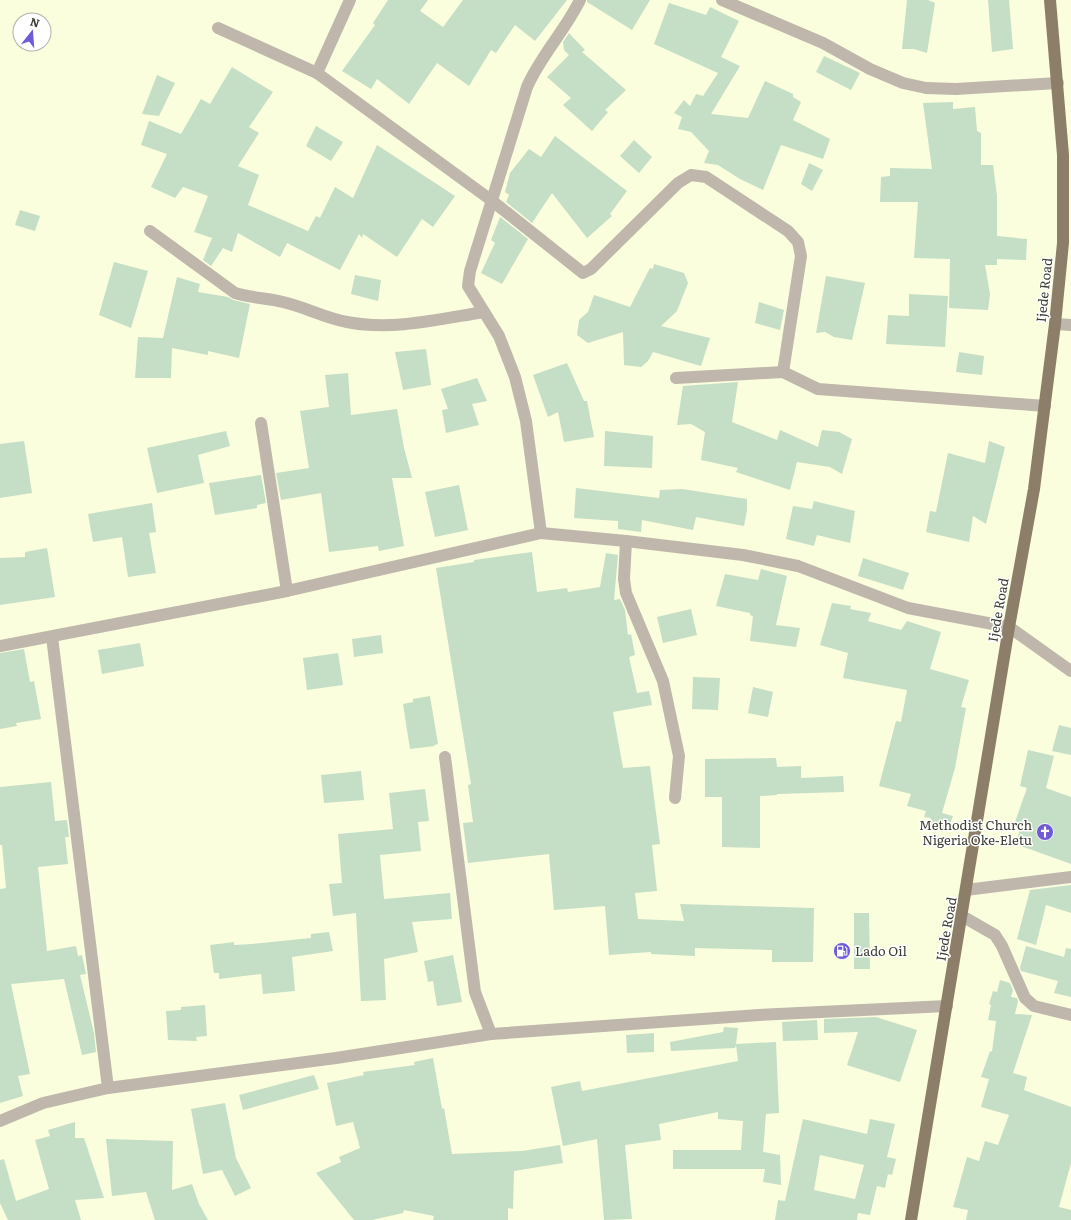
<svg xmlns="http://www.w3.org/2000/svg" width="1071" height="1220" font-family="Literata,serif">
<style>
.building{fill:#c5dec6;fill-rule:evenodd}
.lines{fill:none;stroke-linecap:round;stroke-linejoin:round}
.minor{stroke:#bfb7ab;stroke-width:12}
.major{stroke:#8d7e69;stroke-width:12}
.labels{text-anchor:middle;stroke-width:3;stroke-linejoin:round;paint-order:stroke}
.street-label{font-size:13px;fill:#3c3d31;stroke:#fff}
.poi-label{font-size:13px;fill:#3c3d31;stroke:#fff;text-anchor:end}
</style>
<rect width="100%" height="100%" fill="#fafedd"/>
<g class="building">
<polygon points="388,0 428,0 420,11 443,27 463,0 567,0 535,41 515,25 496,53 491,50 469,86 437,63 409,104 377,79 371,89 342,71 375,25 373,23"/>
<polygon points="587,0 650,0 632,30 587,2"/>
<polygon points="907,0 928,0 935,3 927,53 914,49 902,49"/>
<polygon points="988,0 1009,0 1013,49 992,52"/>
<polygon points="669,3 706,15 710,7 739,21 721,57 740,66 711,114 748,118 765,81 793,94 793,97 801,102 793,120 830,139 823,159 781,145 763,190 740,179 718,165 704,163 709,151 691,132 678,129 682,117 674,113 684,100 690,106 696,94 703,96 718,73 654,44"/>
<polygon points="569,33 585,50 582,52 626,90 605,110 608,112 592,131 563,105 571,98 547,77 569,55 564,50 563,42"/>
<polygon points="824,56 860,73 851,90 816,72"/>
<polygon points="232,67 273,92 249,127 259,133 238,166 259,175 248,205 308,231 316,216 320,218 335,187 353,198 377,145 455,196 433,227 422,219 397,257 363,234 362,238 359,234 340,270 287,243 280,257 238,233 232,252 223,248 211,266 203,260 212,238 194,232 208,196 183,187 175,198 151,187 167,154 141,145 149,121 181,134 201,99 210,104"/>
<polygon points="157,75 175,83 159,116 142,114"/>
<polygon points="953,102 953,109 975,107 977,131 981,133 981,165 993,165 997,196 997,236 1027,239 1026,260 997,259 997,265 985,265 990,294 988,310 949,308 950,259 914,258 918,202 880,202 881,177 890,176 890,168 932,169 923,103"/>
<polygon points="316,126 343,142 331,161 306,146"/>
<polygon points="555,136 627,191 610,214 612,216 587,238 552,193 532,223 506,202 509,195 505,192 510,173 529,149 541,157"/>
<polygon points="634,140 652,157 639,173 620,156"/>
<polygon points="809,163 823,170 812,191 801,184"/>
<polygon points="20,210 40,216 35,231 15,225"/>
<polygon points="500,217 528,239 502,284 481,273 495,243 491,240"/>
<polygon points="114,262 148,271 131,328 99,315"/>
<polygon points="654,264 684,273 688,283 677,311 661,326 710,338 701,366 653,352 648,361 641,367 624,365 623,332 588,343 577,335 579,320 588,312 594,295 630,307 650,268 653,269"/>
<polygon points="355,275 381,280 378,301 351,294"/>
<polygon points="826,276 865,283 852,340 834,337 825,332 816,333"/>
<polygon points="177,277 200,284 198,292 228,297 233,300 250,304 239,358 208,351 208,355 172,348 171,378 135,378 138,337 163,338"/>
<polygon points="909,294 948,296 945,347 886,344 888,315 909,316"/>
<polygon points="759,302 784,310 780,330 755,323"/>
<polygon points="426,349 431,385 403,390 395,352"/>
<polygon points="959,352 984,356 982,375 956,372"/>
<polygon points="567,363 584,401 587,401 594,437 564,442 558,412 548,417 533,375"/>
<polygon points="348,373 351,415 397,409 404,448 412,478 392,478 404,546 379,551 378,546 329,552 321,493 281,500 276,473 309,468 300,411 329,407 325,375"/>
<polygon points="477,378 487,401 472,404 479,425 446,433 442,410 448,409 441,389"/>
<polygon points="738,382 732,422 777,440 780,430 818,447 822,430 839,432 852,439 842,474 830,467 797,462 790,490 736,472 738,468 701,460 705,432 691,424 677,425 683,386"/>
<polygon points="226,431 230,446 198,455 204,483 157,493 147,448"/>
<polygon points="605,431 653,436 652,468 604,466"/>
<polygon points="24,441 32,493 0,498 0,444"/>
<polygon points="989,441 1005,447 986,524 973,516 969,542 926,532 930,511 936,512 948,453 985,463"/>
<polygon points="261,475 266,503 257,505 257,508 215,515 209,483"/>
<polygon points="459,485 468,530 435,537 425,492"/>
<polygon points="576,488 659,498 660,490 682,489 747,499 747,510 744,526 696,517 693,530 642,520 641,532 618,529 618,521 574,518"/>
<polygon points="814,501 855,511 850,543 817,535 814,546 786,539 793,506 812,509"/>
<polygon points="152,503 156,532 149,533 156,573 128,577 122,537 93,542 88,514"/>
<polygon points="47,548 55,597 0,605 0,558 25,557 25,552"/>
<polygon points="532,552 537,592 567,588 568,592 600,587 606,553 618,555 614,600 620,599 625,610 628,635 631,634 635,655 629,657 637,693 649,691 652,705 613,712 623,768 650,766 660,844 652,845 657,891 635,893 638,919 684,921 680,904 814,908 813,962 772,962 772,950 695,948 695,956 651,954 651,952 609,955 605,906 554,910 549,854 468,863 463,823 473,822 468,785 471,784 436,568 474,562 474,560"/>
<polygon points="863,558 909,573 903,590 858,576"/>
<polygon points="761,569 787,576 776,625 800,628 796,647 750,641 753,616 750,615 750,613 716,606 725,574 758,580"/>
<polygon points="832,603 851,606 850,609 871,613 868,621 901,630 907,621 941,632 930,669 969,680 961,707 966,708 955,768 942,813 953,816 947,832 928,826 931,818 924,817 926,811 907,806 911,794 879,786 896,721 901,722 907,690 843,678 848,653 820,645"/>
<polygon points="691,609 697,635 663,643 657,617"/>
<polygon points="381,635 383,653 354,657 352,639"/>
<polygon points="140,643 144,666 102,674 98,650"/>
<polygon points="24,649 30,682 34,681 41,719 16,723 17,726 0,729 0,653"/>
<polygon points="338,653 343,685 307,690 303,658"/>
<polygon points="693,677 720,678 718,710 692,709"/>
<polygon points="753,687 773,692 768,717 748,713"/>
<polygon points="430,696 438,744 434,745 435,746 410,749 403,704 413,702 413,699"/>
<polygon points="1059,725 1071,728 1071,755 1052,751"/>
<polygon points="1028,750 1054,756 1046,788 1071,797 1071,864 1015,844 1022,824 1015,822 1027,788 1020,786"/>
<polygon points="776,758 777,767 801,766 801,778 843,776 844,792 777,794 777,795 760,796 760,848 722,847 722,797 705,797 705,759"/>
<polygon points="361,771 364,800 324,803 321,775"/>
<polygon points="51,782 55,821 67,820 69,837 65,837 68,864 38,867 47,951 76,946 78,956 82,955 86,974 80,975 94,1033 96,1052 82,1055 64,979 11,984 30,1074 18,1076 23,1096 0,1103 0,889 6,888 2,845 0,845 0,787"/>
<polygon points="425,789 429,821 418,822 421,851 380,855 384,899 450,893 452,919 412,922 418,952 384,959 386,1000 361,1001 356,913 333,916 329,884 342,883 338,834 393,829 389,793"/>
<polygon points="1071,885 1071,913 1046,905 1036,945 1017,939 1030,890"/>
<polygon points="854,913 869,913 870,969 854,969"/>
<polygon points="329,932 333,951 292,957 295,991 263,994 261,974 219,979 219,973 214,973 210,945 234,942 234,945 252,944 311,938 311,934"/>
<polygon points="1026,946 1064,957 1066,948 1071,949 1071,997 1054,993 1058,981 1021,971 1020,968"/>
<polygon points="453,955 462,1002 437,1006 433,981 428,982 424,961"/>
<polygon points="1000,980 1010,983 1013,990 1011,997 1017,998 1018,1001 1015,1014 1032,1015 1013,1073 1027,1077 1024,1090 1071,1107 1071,1163 1059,1207 1071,1210 1071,1220 966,1220 968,1210 953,1207 967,1157 979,1161 985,1141 998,1145 1009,1115 981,1107 989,1079 981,1077 990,1051 992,1052 996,1021 988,1020 991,1005 989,1004 993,991 997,992"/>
<polygon points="205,1005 207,1036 196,1037 197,1041 168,1040 166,1011 181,1010 181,1007"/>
<polygon points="876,1017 917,1030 900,1082 847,1065 858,1032 824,1033 824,1019"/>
<polygon points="817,1020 818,1040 783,1041 782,1022"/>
<polygon points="724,1027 738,1028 736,1044 776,1042 779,1113 766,1114 763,1152 780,1155 781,1185 763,1182 765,1169 673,1169 673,1150 741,1150 743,1121 718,1119 718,1112 659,1124 661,1140 625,1145 632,1219 604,1220 597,1139 563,1146 551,1087 580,1081 582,1091 738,1061 736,1045 735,1048 671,1051 670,1042 723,1032"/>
<polygon points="654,1033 654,1052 627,1053 626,1035"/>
<polygon points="433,1058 442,1109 444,1108 452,1154 522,1151 560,1145 563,1163 514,1171 513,1209 508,1208 508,1220 433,1220 434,1216 404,1210 403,1213 372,1220 354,1220 316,1173 341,1162 339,1157 360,1148 353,1122 336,1126 327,1083 364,1075 363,1072 415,1065 414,1062"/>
<polygon points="314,1075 319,1089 243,1110 239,1095"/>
<polygon points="225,1103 236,1158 251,1188 235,1196 222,1170 203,1174 191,1109"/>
<path d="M803 1119 867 1134 870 1119 895 1124 887 1157 896 1159 892 1175 888 1174 885 1188 877 1186 870 1215 858 1213 857 1220H775L778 1200 785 1201ZM820 1155 864 1165 855 1199 814 1190Z"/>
<polygon points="75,1122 75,1138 84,1138 104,1198 75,1200 81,1220 8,1220 0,1203 0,1160 4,1159 16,1201 49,1189 35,1140 50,1136 48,1130"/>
<polygon points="106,1139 173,1141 172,1190 192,1184 199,1204 208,1220 155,1220 146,1192 112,1196"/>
</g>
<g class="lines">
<g class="minor">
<polyline points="722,0 823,43 870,69 903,83 926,88 956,89 1058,83"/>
<polyline points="218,28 317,73 491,200 583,273 591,269 678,183 691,175 706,177 788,231 798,242 801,256 783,372"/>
<polyline points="317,73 350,0"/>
<path d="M150 231 235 293C251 298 267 298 283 302 305 307 325 318 347 322 392 331 440 319 484 312"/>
<polyline points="1055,324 1071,325"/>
<polyline points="676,378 783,372 818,389 1045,406"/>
<polyline points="261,423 287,591"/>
<path d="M541 533 526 421 515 377 499 336 468 286 470 271 527 87C541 55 565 31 580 0"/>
<polyline points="626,541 624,579 626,593 663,681 679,756 675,798"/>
<polyline points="52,637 108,1088"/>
<polyline points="0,646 287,591 541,533 626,541 743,555 798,566 908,608 1009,627 1071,671"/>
<polyline points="445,757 475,992 491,1034"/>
<polyline points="966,890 1071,877"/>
<polyline points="962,916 995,935 1002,946 1025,998 1034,1006 1071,1015"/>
<polyline points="0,1121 43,1103 108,1088 336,1058 491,1034 759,1015 947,1006"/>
</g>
<polyline class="major" points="911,1220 1009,627 1034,489 1055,324 1063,243 1063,155 1050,0"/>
</g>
<defs>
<g id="church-disc" transform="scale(0.9)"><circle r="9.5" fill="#6f5bd5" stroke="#fff"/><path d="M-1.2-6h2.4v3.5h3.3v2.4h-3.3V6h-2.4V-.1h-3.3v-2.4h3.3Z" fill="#fff"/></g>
<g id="fuel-disc" transform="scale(0.9)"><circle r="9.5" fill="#6f5bd5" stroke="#fff"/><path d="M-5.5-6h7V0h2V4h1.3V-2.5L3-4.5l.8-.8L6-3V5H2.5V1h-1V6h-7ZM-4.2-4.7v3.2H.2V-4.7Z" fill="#fff"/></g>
</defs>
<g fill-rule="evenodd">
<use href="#church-disc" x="1045" y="832"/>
<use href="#fuel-disc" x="842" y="951"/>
</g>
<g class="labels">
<g class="street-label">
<text transform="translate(1044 290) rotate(-84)" y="5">Ijede Road</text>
<text transform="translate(998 610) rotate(-80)" y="5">Ijede Road</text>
<text transform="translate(946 929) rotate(-80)" y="5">Ijede Road</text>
</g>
<g class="poi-label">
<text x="1032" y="830">Methodist Church<tspan x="1032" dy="15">Nigeria Oke-Eletu</tspan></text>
<text x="855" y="956" text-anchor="start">Lado Oil</text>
</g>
</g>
<g transform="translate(32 32) rotate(17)"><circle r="19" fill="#ffffff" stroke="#b1b1ad"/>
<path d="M0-3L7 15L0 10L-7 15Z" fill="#6f5bd5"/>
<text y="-6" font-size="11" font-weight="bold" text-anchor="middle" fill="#3c3d31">N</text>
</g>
</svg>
